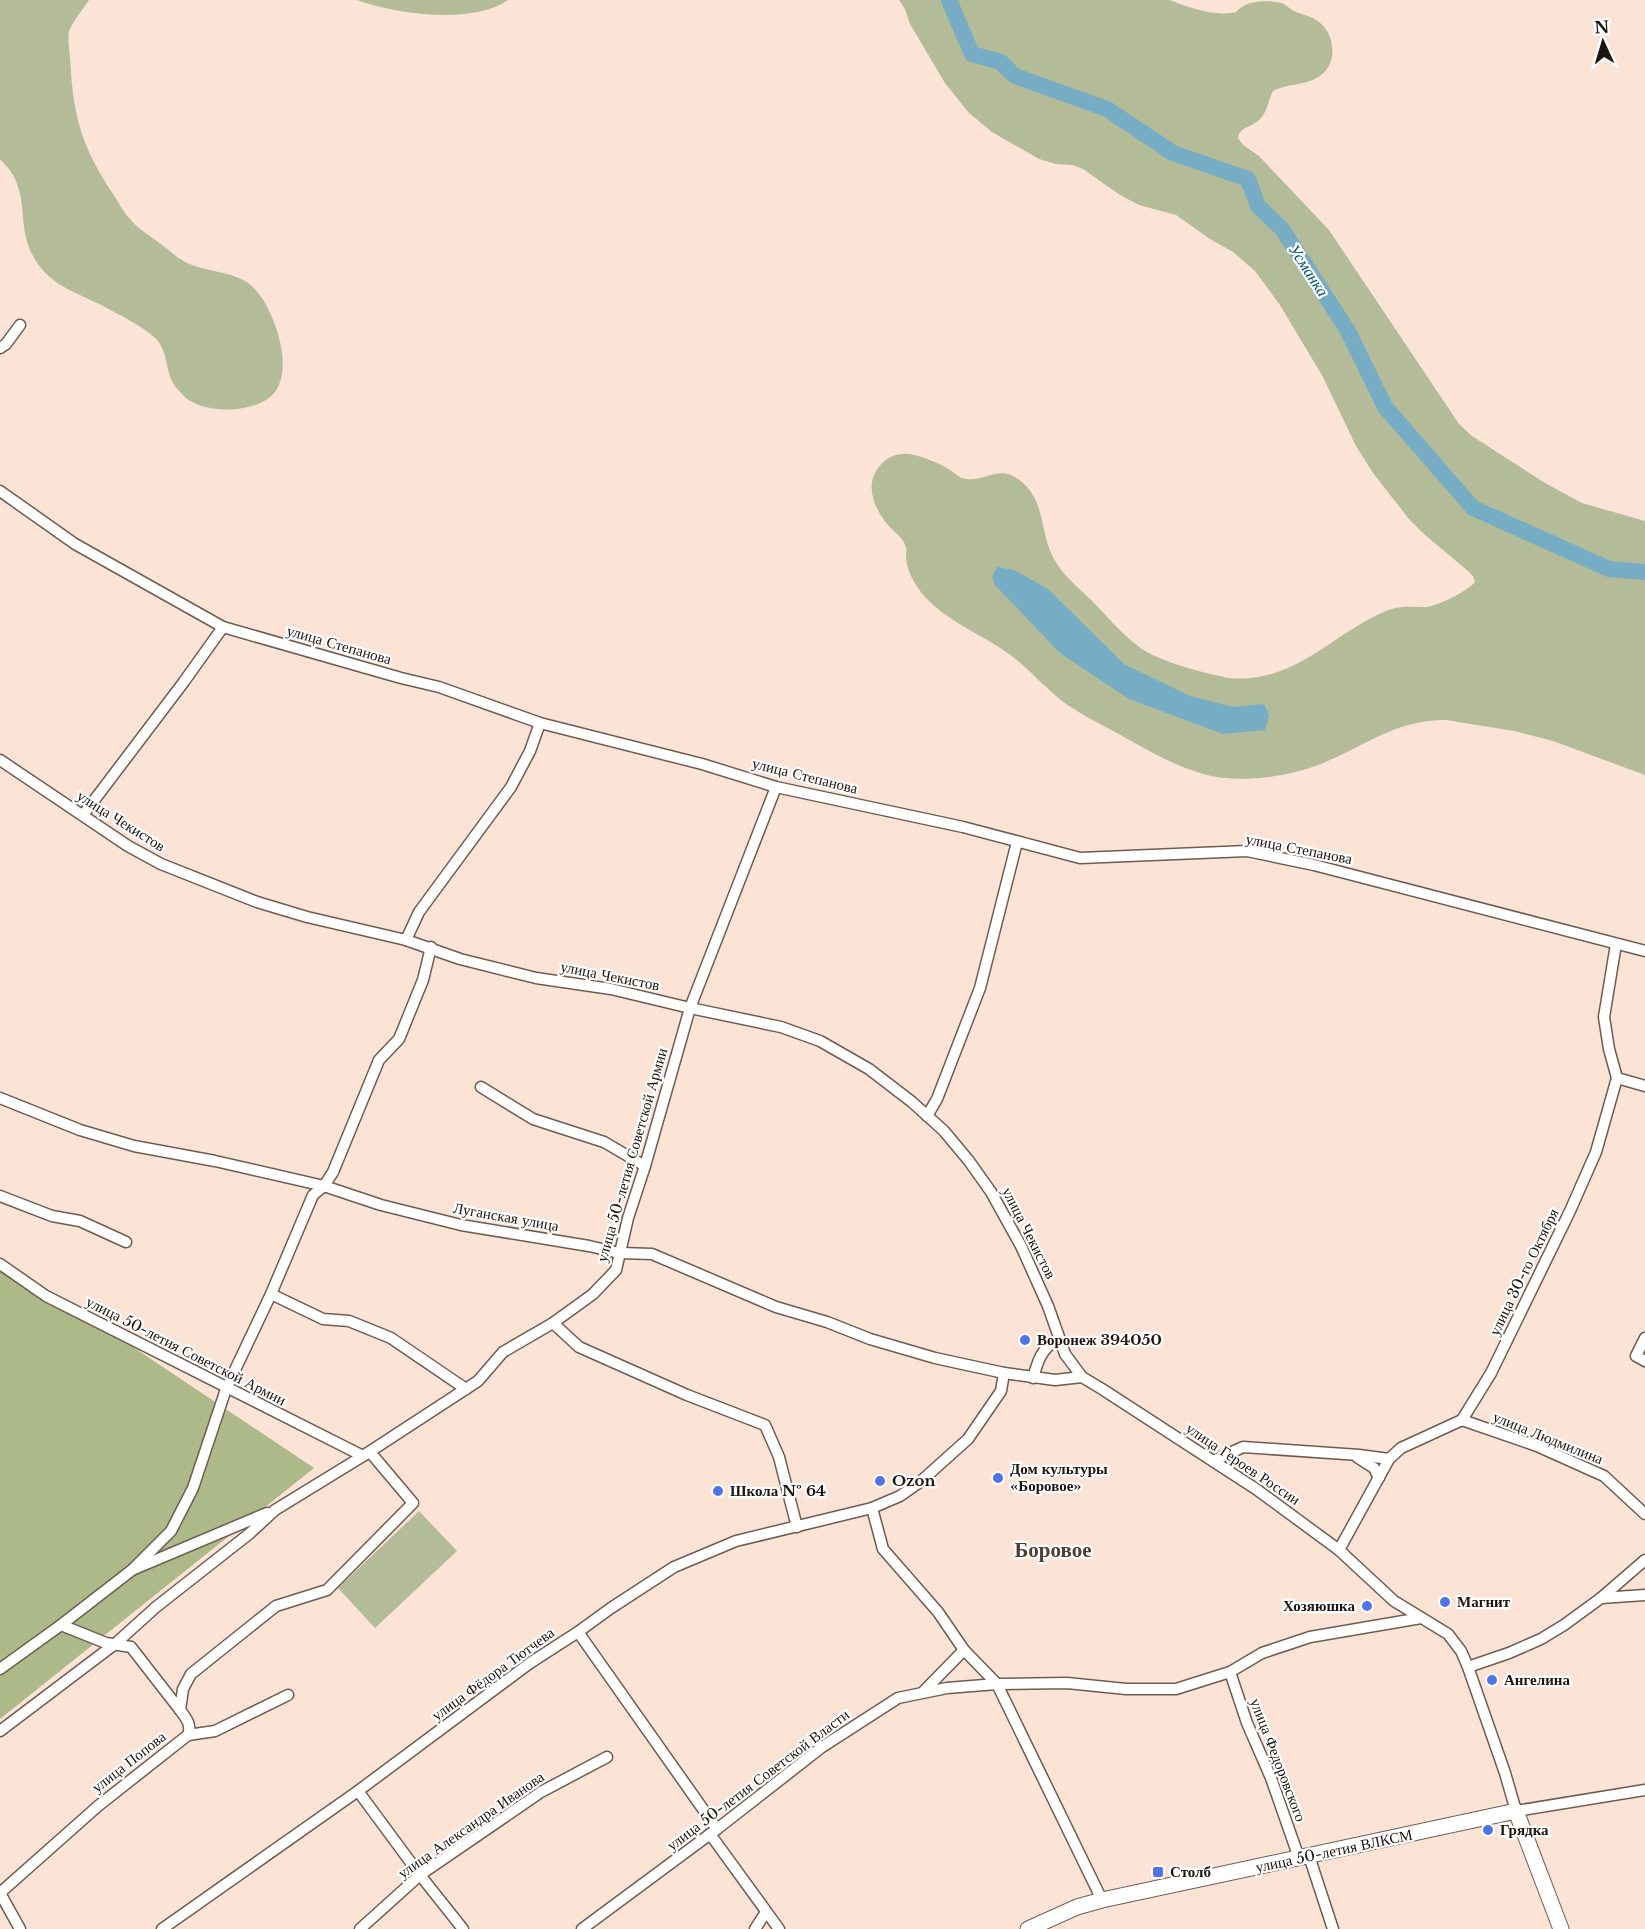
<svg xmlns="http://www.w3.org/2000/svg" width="1645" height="1929" font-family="'Libre Baskerville',serif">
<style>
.green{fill:#b3bb98}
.forest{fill:#aeb989}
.water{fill:#76adc4}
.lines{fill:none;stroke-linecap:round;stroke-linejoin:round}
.river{stroke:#76adc4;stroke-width:16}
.street-casing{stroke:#705c4f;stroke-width:13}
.secondary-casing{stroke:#705c4f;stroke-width:17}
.street{stroke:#fff;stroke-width:10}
.secondary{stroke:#fff;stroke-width:15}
.poi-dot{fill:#5073e7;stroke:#fff;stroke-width:2}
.labels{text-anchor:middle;stroke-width:4.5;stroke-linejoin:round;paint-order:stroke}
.street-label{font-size:15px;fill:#1c140f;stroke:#fff}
.poi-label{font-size:15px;font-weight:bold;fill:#1c140f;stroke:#fff;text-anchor:start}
.water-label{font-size:16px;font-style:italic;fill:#02536a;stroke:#fff}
.district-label{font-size:21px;font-weight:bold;fill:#503d31;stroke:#fff}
</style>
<rect width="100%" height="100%" fill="#fbe3d5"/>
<g class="green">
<path d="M0 0H89C83 9 73 21 69 31 67 40 71 62 71 73 75 128 87 155 117 200 121 207 125 214 130 219 139 230 151 236 162 245 168 249 174 255 180 259 199 271 222 270 241 279 254 284 265 301 270 313 280 334 289 368 277 389 262 415 200 416 182 394 179 391 175 387 173 383 165 368 168 349 154 337 140 325 120 315 103 306 80 294 54 287 38 264 16 233 29 207 14 177 11 170 5 165 0 159Z"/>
<path d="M357 0H508C473 25 395 14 357 0Z"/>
<path d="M899 0H1170C1189 8 1215 17 1236 12 1246 0 1267 0 1282 3 1286 5 1290 9 1294 11 1302 15 1312 16 1319 22 1335 34 1338 63 1321 75 1307 86 1288 83 1273 91 1268 100 1268 111 1260 119 1253 127 1239 127 1238 138L1243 145 1259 156 1329 230 1459 424 1472 436 1545 483 1582 503 1645 521V775L1553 741 1514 731 1446 720C1395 720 1367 745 1323 763 1292 776 1245 783 1211 776 1180 769 1151 752 1124 737 1103 725 1081 715 1062 701 1044 687 1030 670 1013 657 986 636 953 625 928 600 917 589 908 574 906 559 906 555 907 551 906 547 903 537 893 531 887 524 881 516 875 507 873 497 866 473 888 448 914 455 924 457 938 463 947 468 952 471 957 476 962 478 986 485 998 460 1024 484 1044 502 1041 532 1052 555 1060 572 1073 583 1087 596 1104 612 1119 632 1138 646 1158 662 1202 672 1228 678 1277 683 1311 656 1349 631 1364 622 1378 613 1395 608 1406 606 1415 607 1426 607 1438 606 1468 591 1475 582L1473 576 1468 571 1424 534 1409 519 1373 473 1356 446 1323 377 1280 305 1255 271 1233 252 1210 239 1176 215 1139 205 1120 195 1083 169 1073 165 1056 164 1039 159 992 132 969 113 945 83 910 24 905 9Z"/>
<polygon points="419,1511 457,1551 375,1628 338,1588"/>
</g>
<polygon class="forest" points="0,1258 314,1468 0,1719"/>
<polygon class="water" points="997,567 1014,570 1048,589 1124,664 1190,696 1233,707 1264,704 1269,715 1265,730 1223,734 1129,699 1060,653 995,585 992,577"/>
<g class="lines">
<polyline class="river" points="949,0 972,54 1001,62 1015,76 1107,109 1173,153 1248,179 1258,206 1282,229 1348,331 1385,407 1473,508 1609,569 1645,572"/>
<g class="street-casing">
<g id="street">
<polyline points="0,348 6,344 20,325"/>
<polyline points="0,491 75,544 223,627 401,678 439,687 540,723 702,764 776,787 963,827 1080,858 1247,851 1314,865 1645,951"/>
<polyline points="0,760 128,846 161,864 257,902 307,917 406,940 460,959 536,978 611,989 690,1008 781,1027 820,1041 869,1069 912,1102 944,1131 969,1161 991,1192 1021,1246 1048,1306 1065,1354 1082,1377"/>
<polyline points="83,815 183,683 223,627"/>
<polyline points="406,940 419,912 511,787 530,751 540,723"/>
<polyline points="1616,944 1604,1017 1609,1049 1617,1078"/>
<polyline points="481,1087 533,1119 604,1142 645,1166"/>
<polyline points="0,1098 80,1130 134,1146 215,1161 324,1186 381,1205 461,1225 589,1246 619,1253 652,1254 776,1307 827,1322 870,1339 935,1358 1004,1373"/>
<polyline points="927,1116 937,1099 980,988 1017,842"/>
<polyline points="0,1196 52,1216 80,1221 126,1242"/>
<polyline points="0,1264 46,1296 363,1456"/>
<polyline points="271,1294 323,1319 349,1321 391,1338 466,1389"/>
<polyline points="553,1323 579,1347 687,1395 765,1425 779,1457 797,1527"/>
<polyline points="1645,1338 1636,1356 1645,1361"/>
<path d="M1033 1378C1038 1360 1042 1347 1059 1339"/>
<polyline points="1462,1420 1537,1446 1604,1476 1645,1514"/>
<polyline points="1357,1457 1374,1468 1379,1478"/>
<polyline points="1389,1459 1401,1448 1462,1420 1491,1373 1570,1211 1596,1152 1617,1078 1645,1086"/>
<polyline points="1213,1461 1243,1447 1359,1455 1389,1459 1339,1550"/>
<polyline points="872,1508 883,1549 938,1612 964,1650 997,1684 1102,1900"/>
<polyline points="132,1570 171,1531 193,1488 226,1389 271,1294 313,1195 324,1186 333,1172 379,1060 399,1039 423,980 431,947"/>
<polyline points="1601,1598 1645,1560"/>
<polyline points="61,1625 106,1643 131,1647 180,1710"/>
<polyline points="578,1632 717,1829"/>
<polyline points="1468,1667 1509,1653 1541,1639 1564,1625 1601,1598 1645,1595"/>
<polyline points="0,1669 61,1625 132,1570 267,1513"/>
<polyline points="1230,1672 1247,1723 1271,1778 1299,1858"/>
<polyline points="923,1692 964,1650"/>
<polyline points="0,1731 115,1644 156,1607 249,1534 275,1510 363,1456 478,1381 503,1352 553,1323 593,1294 616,1270 628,1218 645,1166 690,1008 776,787"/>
<polyline points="188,1735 215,1731 288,1695"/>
<polyline points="358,1791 420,1875 463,1929"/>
<polyline points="710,1834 779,1929"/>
<polyline points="1309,1856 1333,1929"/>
<path d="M0 1893 98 1806 188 1735C192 1725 186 1718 180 1710L183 1689 191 1674 276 1606 327 1590 413 1503 370 1452"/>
<polyline points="0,1893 20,1929"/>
<polyline points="162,1929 358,1791 530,1663 578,1632 611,1608 674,1567 736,1541 872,1508 900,1496 920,1482 968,1439 1001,1391 1004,1373 1055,1380 1082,1377 1102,1389 1256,1489 1339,1550 1394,1601 1448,1634 1461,1651 1468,1667 1505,1773 1516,1811 1645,1790"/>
<polyline points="360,1929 420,1875 541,1792 607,1757"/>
<polyline points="582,1929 717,1829 822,1747 898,1698 947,1688 997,1684 1067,1683 1126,1689 1176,1689 1230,1672 1262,1653 1310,1637 1421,1618"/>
<polyline points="755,1929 766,1912"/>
</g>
</g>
<g class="secondary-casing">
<polyline id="secondary" points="1028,1929 1077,1907 1102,1900 1516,1811 1561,1929"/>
</g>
<use href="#street" class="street"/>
<use href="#secondary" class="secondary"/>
</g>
<g class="poi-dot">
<circle cx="1025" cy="1340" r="6"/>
<circle cx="998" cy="1478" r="6"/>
<circle cx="880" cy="1481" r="6"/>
<circle cx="718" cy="1491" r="6"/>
<circle cx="1445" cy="1602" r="6"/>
<circle cx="1367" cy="1606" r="6"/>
<circle cx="1492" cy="1680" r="6"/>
<circle cx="1488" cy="1830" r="6"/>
<rect x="1152" y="1866" width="12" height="12" rx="3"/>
</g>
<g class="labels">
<g class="street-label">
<text transform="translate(339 645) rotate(16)" y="5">улица Степанова</text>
<text transform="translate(805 776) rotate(14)" y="5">улица Степанова</text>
<text transform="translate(121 821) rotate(32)" y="5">улица Чекистов</text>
<text transform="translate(1299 849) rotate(11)" y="5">улица Степанова</text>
<text transform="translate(610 976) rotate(11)" y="5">улица Чекистов</text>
<text transform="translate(632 1155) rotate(-74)" y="5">улица 50-летия Советской Армии</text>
<text transform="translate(506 1217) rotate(10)" y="5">Луганская улица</text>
<text transform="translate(1029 1233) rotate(63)" y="5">улица Чекистов</text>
<text transform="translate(1524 1272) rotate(-64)" y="5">улица 30-го Октября</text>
<text transform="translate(186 1351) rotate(27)" y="5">улица 50-летия Советской Армии</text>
<text transform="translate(1548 1438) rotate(22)" y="5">улица Людмилина</text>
<text transform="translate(1243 1464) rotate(34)" y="5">улица Героев России</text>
<text transform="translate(493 1674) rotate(-36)" y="5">улица Фёдора Тютчева</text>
<text transform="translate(1278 1760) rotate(69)" y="5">улица Федоровского</text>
<text transform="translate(129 1762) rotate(-38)" y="5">улица Попова</text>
<text transform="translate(758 1780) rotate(-37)" y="5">улица 50-летия Советской Власти</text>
<text transform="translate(471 1825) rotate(-35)" y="5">улица Александра Иванова</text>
<text transform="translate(1334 1851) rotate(-12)" y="5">улица 50-летия ВЛКСМ</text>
</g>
<g class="poi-label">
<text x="1037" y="1345">Воронеж 394050</text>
<text x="1010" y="1474">Дом культуры<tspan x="1010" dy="17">«Боровое»</tspan></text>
<text x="892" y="1486">Ozon</text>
<text x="730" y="1496">Школа № 64</text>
<text x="1457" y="1607">Магнит</text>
<text x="1355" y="1611" text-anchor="end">Хозяюшка</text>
<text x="1504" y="1685">Ангелина</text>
<text x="1500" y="1835">Грядка</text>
<text x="1170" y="1877">Столб</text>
</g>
<g class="water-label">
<text transform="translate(1309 270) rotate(57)" y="6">Усманка</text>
</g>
<g class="district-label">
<text x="1053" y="1557">Боровое</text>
</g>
</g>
<g transform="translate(1603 42) rotate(356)" stroke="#ffffff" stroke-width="4.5" paint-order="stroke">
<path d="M0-4.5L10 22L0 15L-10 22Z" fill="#1c140f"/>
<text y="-9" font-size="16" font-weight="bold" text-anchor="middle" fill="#1c140f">N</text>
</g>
</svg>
